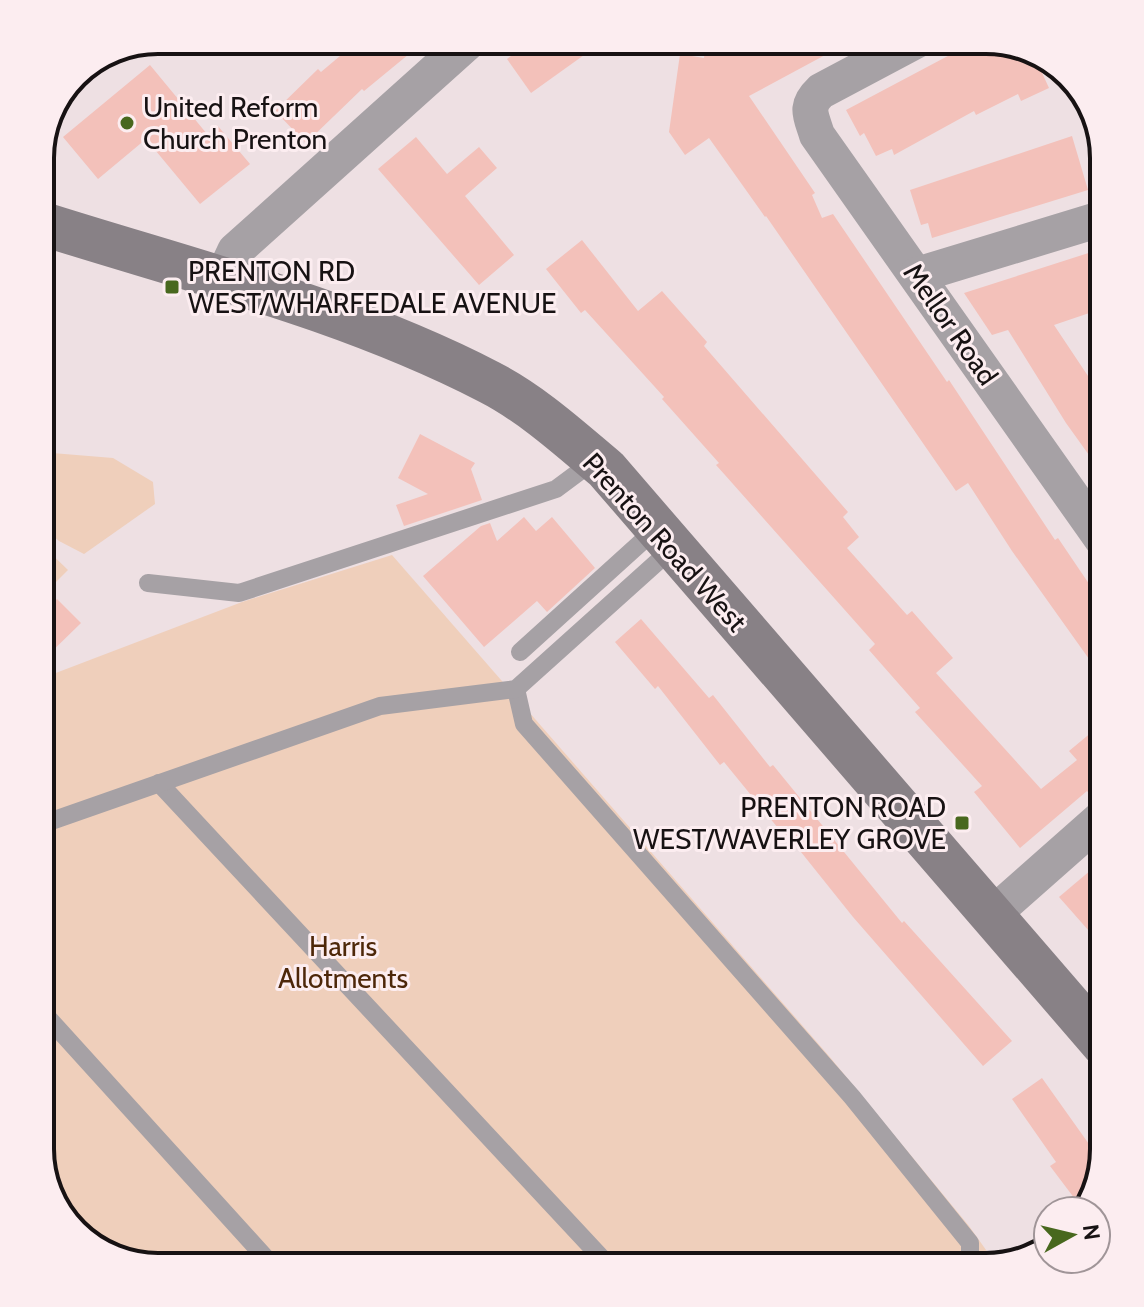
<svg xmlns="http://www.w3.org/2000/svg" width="1144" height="1307" font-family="Cabin,sans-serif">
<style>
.green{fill:#efcfbb}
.building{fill:#f3c1ba}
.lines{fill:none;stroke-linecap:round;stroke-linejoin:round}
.lane{stroke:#a6a1a5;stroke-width:18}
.street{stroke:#a6a1a5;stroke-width:36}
.secondary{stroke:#888186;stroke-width:44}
.poi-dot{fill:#48681e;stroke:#fcedf0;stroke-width:3}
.labels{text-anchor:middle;stroke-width:6;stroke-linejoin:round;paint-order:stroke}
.poi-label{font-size:28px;fill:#171213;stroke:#fcedf0;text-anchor:start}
.street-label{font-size:28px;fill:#171213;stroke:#fcedf0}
.park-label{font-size:28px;fill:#4d2709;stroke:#fcedf0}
.rim{fill:none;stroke:#171213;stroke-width:4}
</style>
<rect width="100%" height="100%" fill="#eee0e3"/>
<g class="green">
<polygon points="40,452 113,458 153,482 155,504 84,554 59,541 40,525"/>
<polygon points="40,543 68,570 40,598"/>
<polygon points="392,555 829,1056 969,1226 996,1264 987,1267 157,1267 105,1255 64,1221 40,1150 40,679 242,602"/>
</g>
<g class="building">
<polygon points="359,40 397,40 409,54 364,91 362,89 306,143 275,111 318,69 321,72"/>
<polygon points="532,40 605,40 531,93 507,59"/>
<polygon points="751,40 853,40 749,96 815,193 812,195 822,218 833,214 947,382 949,380 1055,540 1058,538 1104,606 1104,680 1012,551 968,483 956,491 766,216 765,217 709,138 685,155 669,132 680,54 704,58 705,48 729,52"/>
<polygon points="978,40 994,40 1032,51 1049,88 1021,101 1018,94 976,115 974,111 894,155 892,149 876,156 864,133 860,136 846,110"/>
<polygon points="150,65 207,134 217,125 250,164 200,204 146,139 98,179 63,137"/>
<polygon points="1072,136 1088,190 932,238 928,223 921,225 910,190"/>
<polygon points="416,137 447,174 479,147 497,168 465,196 514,255 479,285 378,169"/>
<polygon points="582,240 638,311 662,291 707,342 704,346 848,512 843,517 859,537 847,548 907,615 912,611 953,658 936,673 1041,789 1077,760 1069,751 1104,722 1104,796 1093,798 1087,791 1020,848 974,792 982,786 915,712 920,708 869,650 875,644 725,475 716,465 719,463 662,399 664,397 585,310 581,313 546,269"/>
<polygon points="1104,248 1104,308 1054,325 1104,400 1104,476 1066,423 1008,330 992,335 964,293"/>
<polygon points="420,434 475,463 471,469 482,500 404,526 396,505 428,494 398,478"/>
<polygon points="524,517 536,531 552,517 595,568 547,612 537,601 484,647 423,576 481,526 490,523 497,541"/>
<polygon points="57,599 81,623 40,663 40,616"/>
<polygon points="641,619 709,698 713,695 770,767 773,765 902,923 904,921 1012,1041 983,1066 853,917 789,837 787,839 724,762 720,765 658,686 655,689 615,642"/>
<polygon points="1104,859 1104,948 1059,897"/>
<polygon points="1042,1078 1101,1161 1092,1202 1084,1211 1050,1166 1056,1162 1012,1099"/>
</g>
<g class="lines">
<g class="lane">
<polyline points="148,583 239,593 556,489 595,460"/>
<polyline points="520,652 657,528"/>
<polyline points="516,689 524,724 852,1097 970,1243 970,1267"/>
<polyline points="159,783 610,1267"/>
<polyline points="40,825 380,706 516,689 674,547"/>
<polyline points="40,1009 274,1267"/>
</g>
<g class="street">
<path d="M917 40 821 91C804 107 811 115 817 135L1104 542"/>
<polyline points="917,275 1104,218"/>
<polyline points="222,279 235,251 470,40"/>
<polyline points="992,915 1104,816"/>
</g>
<path class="secondary" d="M40 223C191 271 348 309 489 382 532 404 569 438 606 469L1104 1045"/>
</g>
<g class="poi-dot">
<circle cx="127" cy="123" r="8"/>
<rect x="164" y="279" width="16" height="16" rx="4"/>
<rect x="954" y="815" width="16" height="16" rx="4"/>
</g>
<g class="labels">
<g class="poi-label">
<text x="143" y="117">United Reform<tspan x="143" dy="32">Church Prenton</tspan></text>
<text x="188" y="281">PRENTON RD<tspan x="188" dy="32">WEST/WHARFEDALE AVENUE</tspan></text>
<text x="946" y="817" text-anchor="end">PRENTON ROAD<tspan x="946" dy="32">WEST/WAVERLEY GROVE</tspan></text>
</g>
<g class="street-label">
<text transform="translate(951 324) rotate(55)" y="10">Mellor Road</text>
<text transform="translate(665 542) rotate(48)" y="10">Prenton Road West</text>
</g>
<g class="park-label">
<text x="343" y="956">Harris<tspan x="343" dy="32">Allotments</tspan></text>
</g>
</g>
<path d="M0 0H1144V1307H0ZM158 54H986A104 104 0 0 1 1090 158V1149A104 104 0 0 1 986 1253H158A104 104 0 0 1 54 1149V158A104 104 0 0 1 158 54Z" fill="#fcedf0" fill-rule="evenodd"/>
<path class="rim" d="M158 54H986A104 104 0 0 1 1090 158V1149A104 104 0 0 1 986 1253H158A104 104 0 0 1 54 1149V158A104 104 0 0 1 158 54Z"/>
<g transform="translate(1072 1235) rotate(82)"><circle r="38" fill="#fcedf0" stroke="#a09598" stroke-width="2"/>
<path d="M0-6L14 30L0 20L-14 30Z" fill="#48681e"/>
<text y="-12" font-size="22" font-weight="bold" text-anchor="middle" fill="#171213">N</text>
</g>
</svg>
